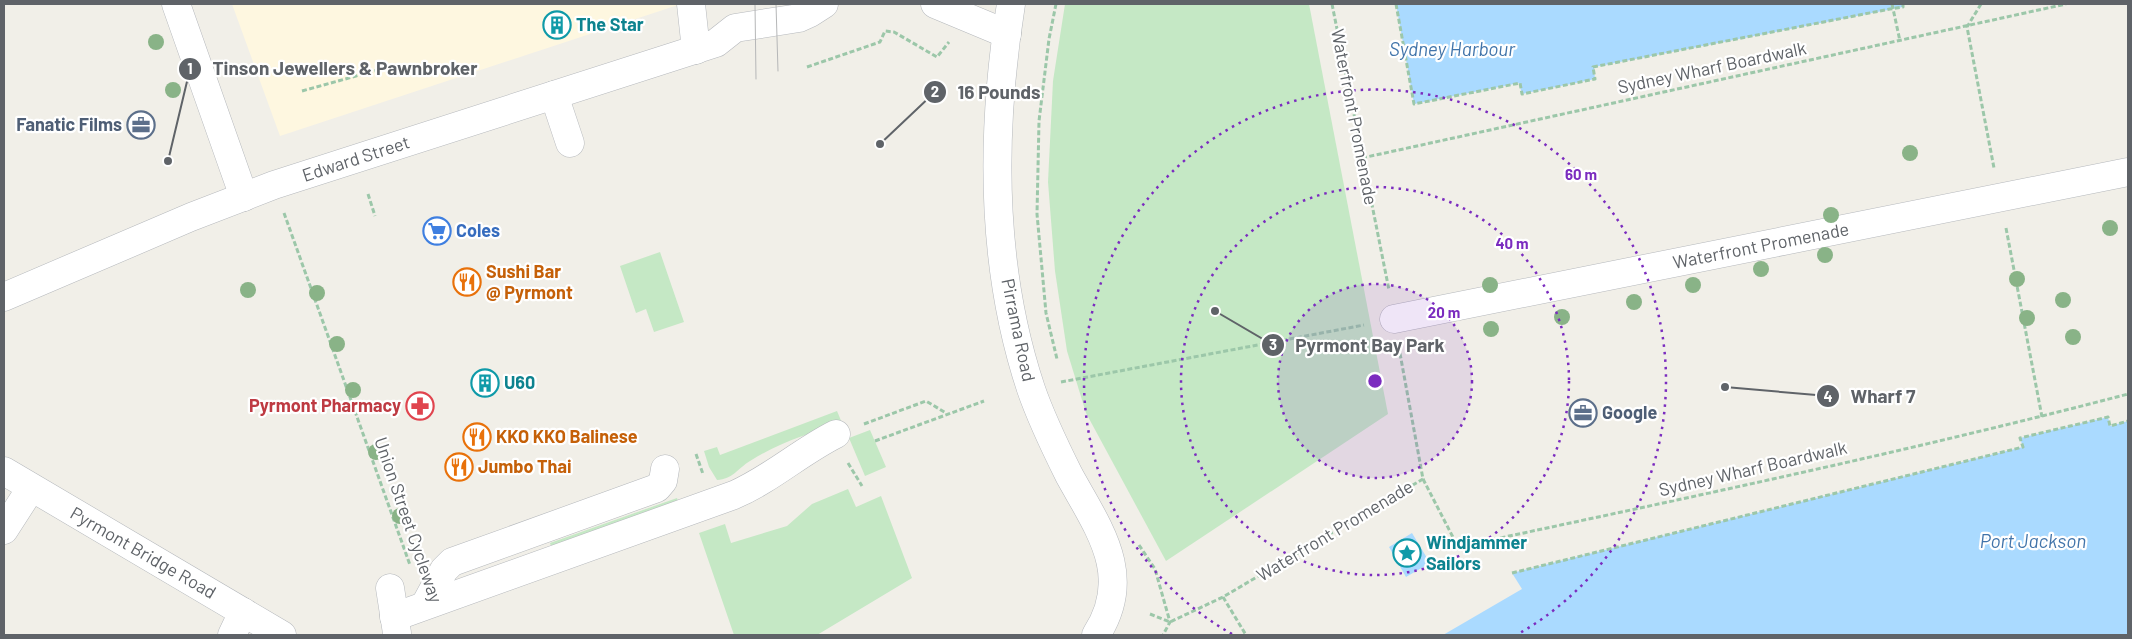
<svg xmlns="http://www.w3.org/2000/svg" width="2132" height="639" font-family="Barlow,sans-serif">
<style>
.commercial{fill:#fef7e0}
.green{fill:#c5e8c5}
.water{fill:#aadaff;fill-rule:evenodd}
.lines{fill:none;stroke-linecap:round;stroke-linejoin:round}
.minor-casing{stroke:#b5b8bc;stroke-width:29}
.path{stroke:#9cc7a9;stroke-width:3;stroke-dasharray:5 2.5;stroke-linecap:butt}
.minor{stroke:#fff;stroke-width:28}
.tram{stroke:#b6b7b8;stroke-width:1}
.tree{fill:#89b387}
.ring{fill:none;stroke:#7b2cbf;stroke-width:2.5;stroke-dasharray:2.5 5}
.labels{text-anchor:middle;stroke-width:4.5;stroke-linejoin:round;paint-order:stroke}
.culture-label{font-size:18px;font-weight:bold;fill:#0d838f;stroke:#fff;text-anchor:start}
.street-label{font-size:18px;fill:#5f6368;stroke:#fff}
.service-label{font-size:18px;font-weight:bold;fill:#4e5e75;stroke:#fff;text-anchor:end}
.shop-label{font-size:18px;font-weight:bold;fill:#366cbe;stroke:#fff;text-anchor:start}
.food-label{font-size:18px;font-weight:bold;fill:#c56008;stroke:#fff;text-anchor:start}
.health-label{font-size:18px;font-weight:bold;fill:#be3a42;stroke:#fff;text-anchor:end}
.water-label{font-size:19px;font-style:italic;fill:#4174aa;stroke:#fff}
.centre{fill:#7b2cbf;stroke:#fff;stroke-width:2.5}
.ring-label{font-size:15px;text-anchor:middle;font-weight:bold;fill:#7b2cbf;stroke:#fff;stroke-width:4.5;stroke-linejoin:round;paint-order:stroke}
.leader{fill:none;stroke:#5f6368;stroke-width:2}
.callout-dot{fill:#5f6368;stroke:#fff;stroke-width:2}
.mark-label{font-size:15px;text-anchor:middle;font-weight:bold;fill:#fff}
.callout-label{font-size:19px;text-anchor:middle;font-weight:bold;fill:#5f6368;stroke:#fff;stroke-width:4.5;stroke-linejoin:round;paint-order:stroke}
</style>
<rect width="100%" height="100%" fill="#f1efe8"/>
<polygon class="commercial" points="232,4 681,4 280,136"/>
<g class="green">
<polygon points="1065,4 1309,4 1388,414 1166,561 1086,413 1067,351 1055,271 1048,182 1053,81"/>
<polygon points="660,252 684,322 654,332 646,309 636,313 620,266"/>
<path d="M837 411 842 423C810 433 778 443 750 461 737 469 733 479 717 480L709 467 704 451 717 447 720 455Z"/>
<polygon points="870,430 886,467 865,476 849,438"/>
<polygon points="848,489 856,507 881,496 912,578 817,635 734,635 699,533 725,524 731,543 787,526 812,504"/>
<polygon points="677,498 679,504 552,549 550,543"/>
</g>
<g class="water">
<polygon points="1396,4 1902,4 1903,7 1594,67 1595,79 1522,94 1519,83 1414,104"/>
<polygon points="2108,417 2110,426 2128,421 2128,635 1443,635 1522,589 1512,573 2023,447 2020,438"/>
<path d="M1412 533 1430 563 1406 577 1389 547ZM1408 548 1416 560 1410 564 1402 552Z"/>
</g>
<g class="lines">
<g class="minor-casing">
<g id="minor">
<polyline points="176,4 244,197"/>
<polyline points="691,4 696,50"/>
<polyline points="935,4 1007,34"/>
<path d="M1011 4C991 130 990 266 1031 389 1041 418 1055 447 1069 475 1098 528 1135 575 1096 635"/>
<polyline points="554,95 570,143"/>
<polyline points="4,297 191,217 274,185 716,43 735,28 799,18 810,13 824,4"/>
<polyline points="1394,319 2128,172"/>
<polyline points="4,471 282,635"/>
<polyline points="4,530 31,488"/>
<polyline points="390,588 397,633"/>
<polyline points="425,605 444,570 452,562 657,488 663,481 665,469"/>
<path d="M394 617 734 495C771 479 800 452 836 434"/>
<polyline points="232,635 243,612"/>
</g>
</g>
<g class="path">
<polyline points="1056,4 1049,39 1039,121 1037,214 1046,313 1057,359"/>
<polyline points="1332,4 1389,290"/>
<polyline points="1396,4 1414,104 1520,83 1522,94 1595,79 1593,67 1890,9 1903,7 1903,4"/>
<polyline points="1892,4 1900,41"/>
<polyline points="1981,4 1967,27 1994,168"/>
<polyline points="807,67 880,42 885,31 894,32 937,57 949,42"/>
<polyline points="302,91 385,68"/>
<polyline points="1362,158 2066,4"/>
<polyline points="368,194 375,216"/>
<polyline points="284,213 410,565"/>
<polyline points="2006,228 2042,417"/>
<polyline points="1061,382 1364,325"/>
<polyline points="864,424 926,401 946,413"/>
<polyline points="875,441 984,401"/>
<polyline points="696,454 703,474"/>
<polyline points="848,463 862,486"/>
<path d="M1423 479 1458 547C1682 499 1907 452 2128 394"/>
<polyline points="1139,545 1155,569 1170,622 1163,635"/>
<polyline points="1512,573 2023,447 2020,438 2108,417 2110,426 2128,421"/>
<polyline points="1223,597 1246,635"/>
<polyline points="1150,614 1170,622 1223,597 1423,479 1399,348"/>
</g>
<use href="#minor" class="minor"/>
<g class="tram">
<polyline points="755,4 756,79"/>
<polyline points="776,4 778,71"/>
</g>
</g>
<g class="tree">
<circle cx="156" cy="42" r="8"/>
<circle cx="173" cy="90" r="8"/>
<circle cx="1910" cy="153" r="8"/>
<circle cx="1831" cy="215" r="8"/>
<circle cx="2110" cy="228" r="8"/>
<circle cx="1825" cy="255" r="8"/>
<circle cx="1761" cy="269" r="8"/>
<circle cx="2017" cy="279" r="8"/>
<circle cx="1490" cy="285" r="8"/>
<circle cx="1693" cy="285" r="8"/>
<circle cx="248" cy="290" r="8"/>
<circle cx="317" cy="293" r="8"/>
<circle cx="2063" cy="300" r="8"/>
<circle cx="1634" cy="302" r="8"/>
<circle cx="1562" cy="317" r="8"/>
<circle cx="2027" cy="318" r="8"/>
<circle cx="1491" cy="329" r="8"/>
<circle cx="2073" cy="337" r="8"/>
<circle cx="337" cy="344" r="8"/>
<circle cx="353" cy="390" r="8"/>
<circle cx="376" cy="452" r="8"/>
<circle cx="400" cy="516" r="8"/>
</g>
<circle cx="1375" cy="381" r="97" fill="#7b2cbf" fill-opacity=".12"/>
<g class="ring">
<circle cx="1375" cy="381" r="97"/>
<circle cx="1375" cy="381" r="194"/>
<path d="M1232 634A291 291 0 1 1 1518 634"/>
</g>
<defs>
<g id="building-ring" transform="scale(1.4375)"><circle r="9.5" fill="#fff" stroke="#0f9aa8" stroke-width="1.5"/><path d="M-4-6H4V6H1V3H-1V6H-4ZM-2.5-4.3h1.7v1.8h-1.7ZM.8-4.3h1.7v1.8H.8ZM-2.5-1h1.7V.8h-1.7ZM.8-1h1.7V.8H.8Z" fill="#0f9aa8"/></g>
<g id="office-ring" transform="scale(1.4375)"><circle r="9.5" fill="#fff" stroke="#5c6f8a" stroke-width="1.5"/><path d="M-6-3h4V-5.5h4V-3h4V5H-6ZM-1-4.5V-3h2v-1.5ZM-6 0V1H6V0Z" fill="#5c6f8a"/></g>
<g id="supermarket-ring" transform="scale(1.4375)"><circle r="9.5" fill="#fff" stroke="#3f7fe0" stroke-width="1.5"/><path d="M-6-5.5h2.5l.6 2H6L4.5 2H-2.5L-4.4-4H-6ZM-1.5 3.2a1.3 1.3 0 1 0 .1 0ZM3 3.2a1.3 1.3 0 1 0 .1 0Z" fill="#3f7fe0"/></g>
<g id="restaurant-ring" transform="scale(1.4375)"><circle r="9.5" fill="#fff" stroke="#e8710a" stroke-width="1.5"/><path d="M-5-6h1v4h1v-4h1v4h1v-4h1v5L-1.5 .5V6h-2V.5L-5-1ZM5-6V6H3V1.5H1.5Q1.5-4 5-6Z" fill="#e8710a"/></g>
<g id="pharmacy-ring" transform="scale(1.4375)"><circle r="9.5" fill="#fff" stroke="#e0444e" stroke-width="1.5"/><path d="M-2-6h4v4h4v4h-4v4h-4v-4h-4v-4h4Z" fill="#e0444e"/></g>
<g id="sight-ring" transform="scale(1.4375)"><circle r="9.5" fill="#fff" stroke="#0f9aa8" stroke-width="1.5"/><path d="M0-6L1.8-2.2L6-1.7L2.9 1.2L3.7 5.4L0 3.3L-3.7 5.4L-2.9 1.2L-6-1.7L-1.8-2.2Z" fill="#0f9aa8"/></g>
</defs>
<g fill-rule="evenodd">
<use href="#building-ring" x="557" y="25"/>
<use href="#office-ring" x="141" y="125"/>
<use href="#supermarket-ring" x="437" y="231"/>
<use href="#restaurant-ring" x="467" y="282"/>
<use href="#building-ring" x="485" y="383"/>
<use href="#pharmacy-ring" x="420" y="406"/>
<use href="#office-ring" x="1583" y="413"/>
<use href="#restaurant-ring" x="477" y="437"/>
<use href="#restaurant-ring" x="459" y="467"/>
<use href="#sight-ring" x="1407" y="553"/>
</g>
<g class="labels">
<g class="culture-label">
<text x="576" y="31">The Star</text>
<text x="504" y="389">U60</text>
<text x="1426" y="549">Windjammer<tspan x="1426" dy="21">Sailors</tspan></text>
</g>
<g class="street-label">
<text transform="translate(1712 68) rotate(-12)" y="6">Sydney Wharf Boardwalk</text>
<text transform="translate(1354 117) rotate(79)" y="6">Waterfront Promenade</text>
<text transform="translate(356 159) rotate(-18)" y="6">Edward Street</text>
<text transform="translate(1761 246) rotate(-11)" y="6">Waterfront Promenade</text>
<text transform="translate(1018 330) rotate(78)" y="6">Pirrama Road</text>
<text transform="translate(1753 469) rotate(-13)" y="6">Sydney Wharf Boardwalk</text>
<text transform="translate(408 520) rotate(71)" y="6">Union Street Cycleway</text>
<text transform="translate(1335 531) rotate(-31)" y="6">Waterfront Promenade</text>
<text transform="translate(143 553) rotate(30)" y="6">Pyrmont Bridge Road</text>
</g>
<g class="service-label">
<text x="122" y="131">Fanatic Films</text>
<text x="1602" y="419" text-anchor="start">Google</text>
</g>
<g class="shop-label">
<text x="456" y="237">Coles</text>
</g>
<g class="food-label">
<text x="486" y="278">Sushi Bar<tspan x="486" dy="21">@ Pyrmont</tspan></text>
<text x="496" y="443">KKO KKO Balinese</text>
<text x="478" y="473">Jumbo Thai</text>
</g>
<g class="health-label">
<text x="401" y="412">Pyrmont Pharmacy</text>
</g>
<g class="water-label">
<text x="1452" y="56">Sydney Harbour</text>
<text x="2033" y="548">Port Jackson</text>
</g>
</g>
<circle cx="1375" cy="381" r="8" class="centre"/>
<g class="ring-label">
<text x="1581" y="180">60 m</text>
<text x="1512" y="249">40 m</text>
<text x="1444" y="318">20 m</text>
</g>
<path class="leader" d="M168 161L190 69M880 144L935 92M1215 311L1273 345M1725 387L1828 396"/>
<g class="callout-dot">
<circle cx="168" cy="161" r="5"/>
<circle cx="880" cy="144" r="5"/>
<circle cx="1215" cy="311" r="5"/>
<circle cx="1725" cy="387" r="5"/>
<circle cx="190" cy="69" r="12"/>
<circle cx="935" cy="92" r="12"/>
<circle cx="1273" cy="345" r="12"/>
<circle cx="1828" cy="396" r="12"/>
</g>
<g class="mark-label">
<text x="190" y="74">1</text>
<text x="935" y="97">2</text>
<text x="1273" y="350">3</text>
<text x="1828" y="402">4</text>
</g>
<g class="callout-label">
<text x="345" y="75">Tinson Jewellers &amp; Pawnbroker</text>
<text x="999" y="99">16 Pounds</text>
<text x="1370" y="352">Pyrmont Bay Park</text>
<text x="1883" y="403">Wharf 7</text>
</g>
<rect width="2132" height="639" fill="none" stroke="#5f6368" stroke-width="10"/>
</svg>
